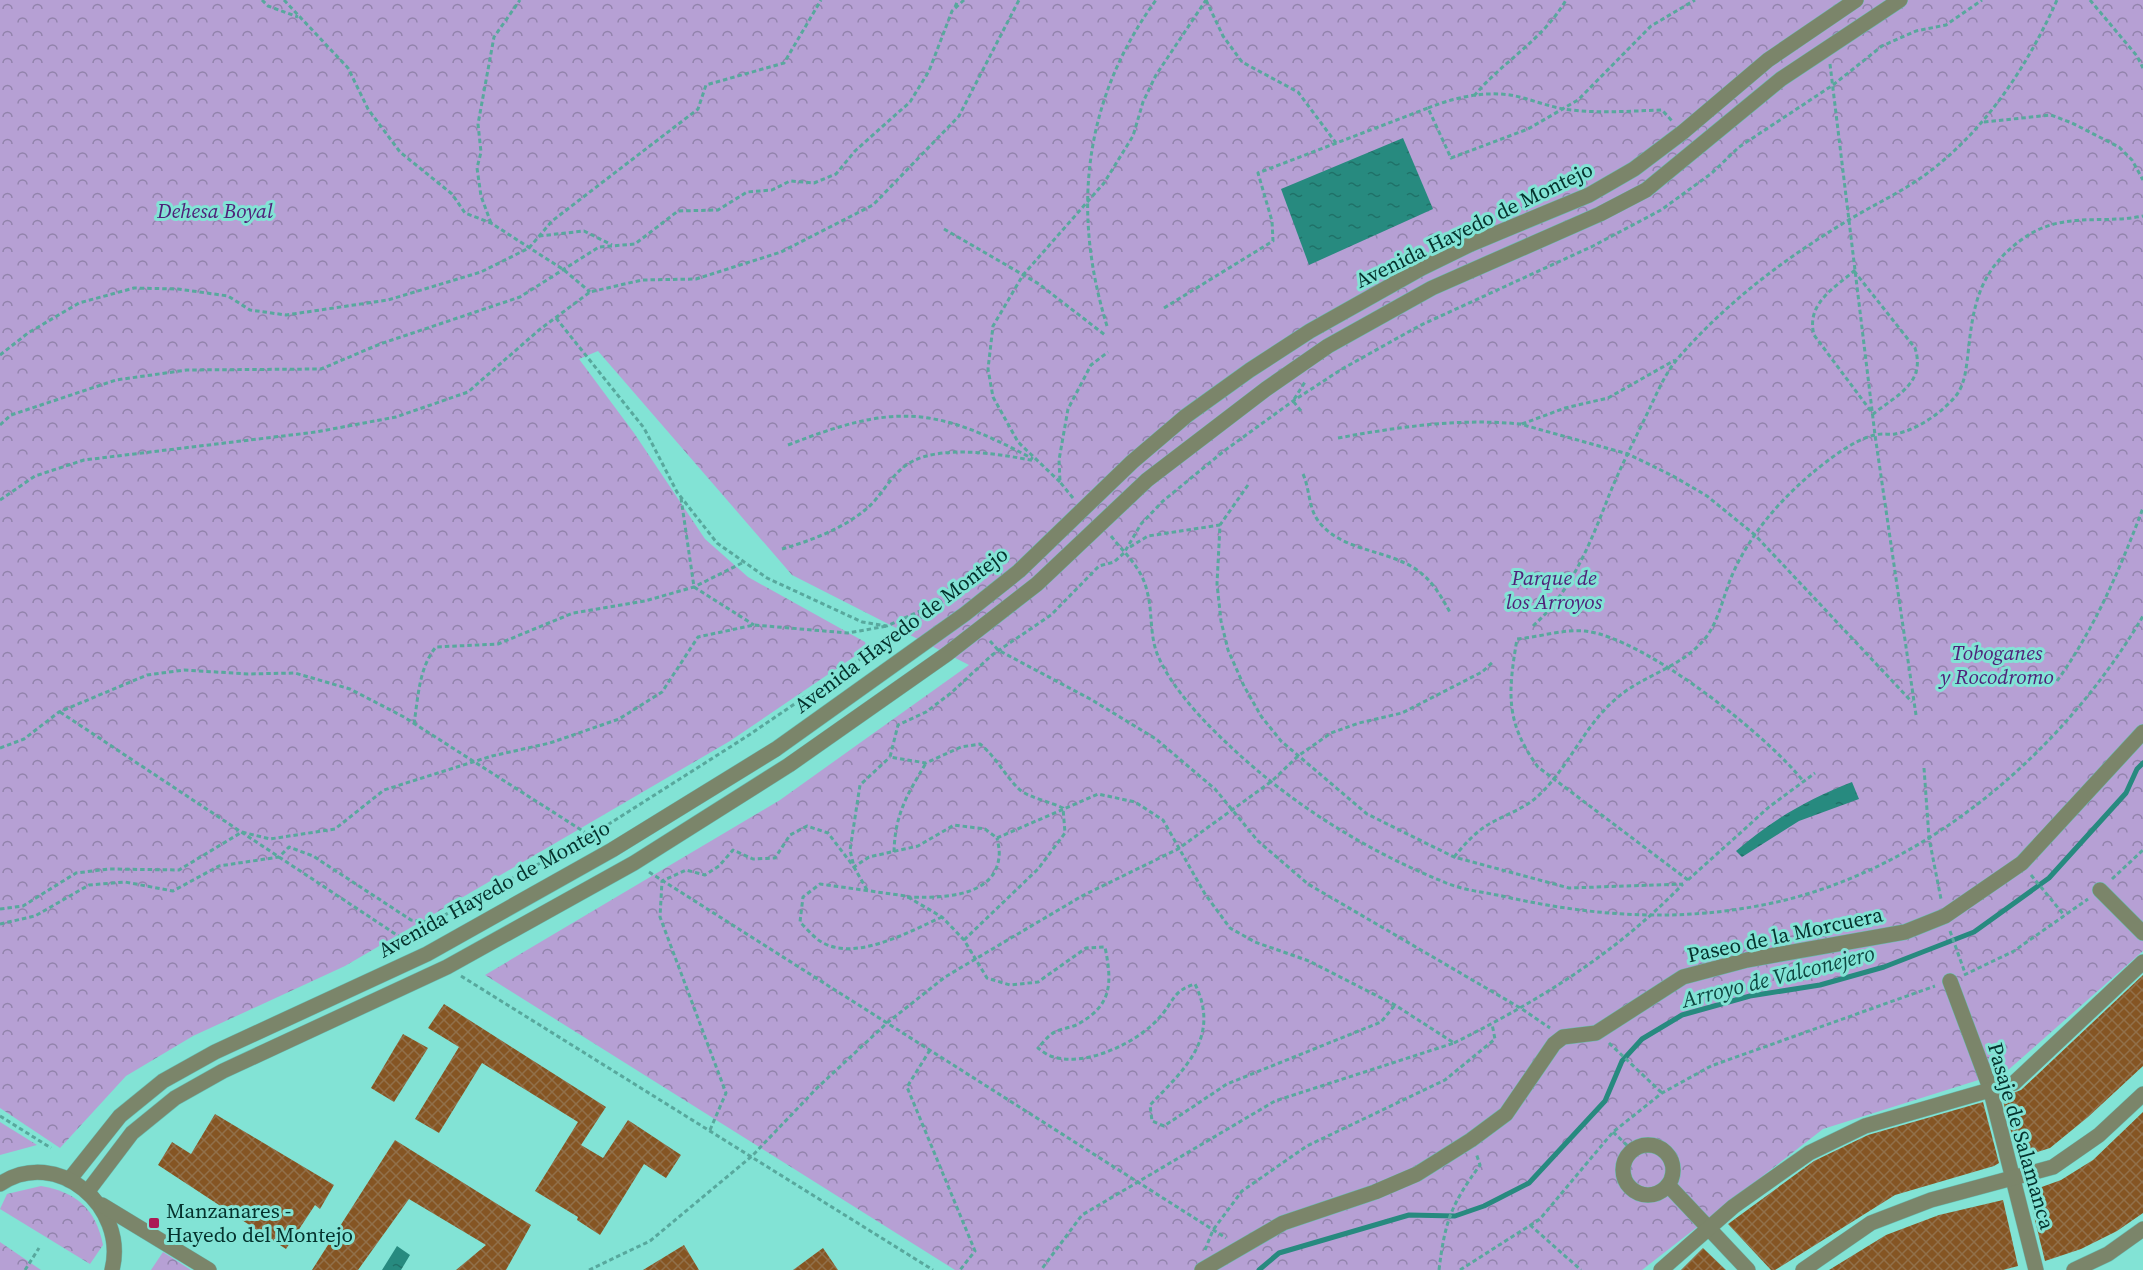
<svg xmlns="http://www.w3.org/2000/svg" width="2143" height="1270" font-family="'Source Serif 4',serif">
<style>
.forest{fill:url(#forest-crowns)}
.water{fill:url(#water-ripples)}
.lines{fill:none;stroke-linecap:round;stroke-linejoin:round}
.stream{stroke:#278a7f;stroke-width:5}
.building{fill:url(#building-cross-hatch)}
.minor-casing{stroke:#69bfb3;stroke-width:16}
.path{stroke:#58a89d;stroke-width:3;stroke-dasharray:4.5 3;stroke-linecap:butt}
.minor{stroke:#7b856a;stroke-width:15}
.poi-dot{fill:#ab1b55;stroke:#82e3d5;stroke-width:2}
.labels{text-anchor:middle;stroke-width:6;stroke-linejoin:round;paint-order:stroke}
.park-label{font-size:21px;font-style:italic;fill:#4f2179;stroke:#82e3d5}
.street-label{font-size:21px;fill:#04312c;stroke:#82e3d5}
.poi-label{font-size:21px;fill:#04312c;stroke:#82e3d5;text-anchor:start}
.water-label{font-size:22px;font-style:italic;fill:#0e4741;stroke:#82e3d5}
</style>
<defs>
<pattern id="forest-crowns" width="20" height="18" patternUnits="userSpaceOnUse" patternTransform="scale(1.5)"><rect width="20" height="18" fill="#b6a0d4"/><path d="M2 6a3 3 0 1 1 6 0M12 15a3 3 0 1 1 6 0" fill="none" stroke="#9283ac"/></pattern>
<pattern id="water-ripples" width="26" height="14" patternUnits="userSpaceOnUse" patternTransform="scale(1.5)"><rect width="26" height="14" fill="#278a7f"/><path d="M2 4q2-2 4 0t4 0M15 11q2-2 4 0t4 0" fill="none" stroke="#1f7168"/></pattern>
<pattern id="building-cross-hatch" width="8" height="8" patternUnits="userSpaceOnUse" patternTransform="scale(1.5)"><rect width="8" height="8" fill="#855523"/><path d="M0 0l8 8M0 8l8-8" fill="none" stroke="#91704a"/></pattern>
</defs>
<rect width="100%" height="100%" fill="#82e3d5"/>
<g class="forest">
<polygon points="0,0 2143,0 2143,951 2007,1071 1823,1129 1642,1270 955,1270 485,975 780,800 969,665 792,575 598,351 579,359 634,433 705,539 748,577 865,642 867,648 730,741 345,966 193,1036 126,1076 60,1148 0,1108"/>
<polygon points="0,1122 37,1145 0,1155"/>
<path d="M41 1186C76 1192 96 1209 103 1245L90 1264 0 1209 7 1194Z"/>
<polygon points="0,1242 41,1270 0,1270"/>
<polygon points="163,1252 191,1270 151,1270"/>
</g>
<g class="water">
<polygon points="1403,138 1433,209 1309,265 1281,189"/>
<path d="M1852 782 1859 799 1799 821 1742 857 1736 851C1772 820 1808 799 1852 782Z"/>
<polygon points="397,1246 410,1255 401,1270 382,1270"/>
</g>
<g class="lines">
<polyline class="stream" points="1259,1270 1279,1253 1409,1215 1455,1216 1484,1206 1529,1183 1605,1101 1622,1061 1642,1039 1682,1015 1750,996 1820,985 1884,967 1974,932 2049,878 2126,793 2137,769 2143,763"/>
</g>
<g class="building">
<polygon points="2143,975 2143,1066 2088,1117 2050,1148 2018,1158 2002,1097 2021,1090"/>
<polygon points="444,1004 606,1107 581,1145 603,1158 628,1120 681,1155 666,1178 644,1164 600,1235 577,1220 578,1217 535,1191 578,1122 482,1063 439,1133 415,1119 459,1047 428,1028"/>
<polygon points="403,1034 428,1048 394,1102 371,1088"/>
<polygon points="1983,1102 1999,1163 1994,1166 1895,1195 1775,1270 1771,1270 1728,1224 1814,1161 1868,1135"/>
<polygon points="2143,1112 2143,1213 2117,1231 2081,1249 2045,1261 2028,1192 2061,1180 2093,1160"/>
<polygon points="215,1114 334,1185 320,1209 315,1205 286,1249 158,1165 172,1142 191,1154"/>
<polygon points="395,1140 531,1225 506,1270 456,1270 486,1245 409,1199 358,1270 312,1270"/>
<polygon points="2003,1200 2018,1266 2003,1270 1829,1270 1886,1235 1939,1215"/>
<polygon points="684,1245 699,1270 643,1270"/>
<polygon points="823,1248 838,1270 793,1270"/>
<polygon points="1703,1248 1726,1270 1681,1270"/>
</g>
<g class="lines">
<g class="minor-casing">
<g id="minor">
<polyline points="2100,890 2143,933"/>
<polyline points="1950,981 1990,1088 2036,1270"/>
<circle cx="1648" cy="1170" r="25"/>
<polyline points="69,1180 120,1116 163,1081 215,1052 427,954 612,850 776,749 965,614 1019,571 1132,462 1186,416 1250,370 1310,331 1422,268 1471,244 1589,195 1634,169 1683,132 1768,60 1856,0"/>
<path d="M0 1184C57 1146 128 1207 112 1270"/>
<polyline points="1668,1185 1748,1270"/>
<polyline points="88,1191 132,1133 175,1098 223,1071 447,967 634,863 789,765 947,654 1037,584 1147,480 1266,389 1328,346 1432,288 1600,214 1646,190 1781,79 1900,0"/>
<polyline points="102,1205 209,1270"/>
<polyline points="1202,1270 1283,1223 1375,1192 1417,1174 1471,1140 1506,1114 1554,1044 1563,1037 1596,1033 1683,977 1747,960 1905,932 1945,916 2022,863 2143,732"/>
<polyline points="1661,1270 1734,1206 1809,1153 1865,1126 2014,1083 2143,962"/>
<polyline points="1803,1270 1871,1223 1931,1200 2053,1167 2099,1135 2143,1094"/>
<polyline points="2074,1270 2108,1254 2143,1229"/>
</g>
</g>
<g class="path">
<polyline points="262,0 268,6 298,17"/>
<polyline points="284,0 348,68 368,109 400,152 452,194 465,213 491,223 564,270 590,292"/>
<polyline points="1206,0 1223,36 1242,62 1298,92 1336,143"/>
<polyline points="2090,0 2137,56 2143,68"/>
<polyline points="955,7 958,0"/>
<polyline points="1830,64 1875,435 1916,715"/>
<path d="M1474 96C1503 61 1543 40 1566 0"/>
<path d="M1428 108C1453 98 1482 91 1510 95 1528 98 1546 106 1564 109 1597 114 1629 111 1662 110L1672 121"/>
<polyline points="1984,122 2051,115 2072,123 2119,147 2132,160 2143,180"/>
<polyline points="491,223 481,196 477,168 481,152 478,124 494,37 520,0"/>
<polyline points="944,229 1039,284 1105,335"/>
<polyline points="539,236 584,231 612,245"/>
<path d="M1854 271 1915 348C1926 383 1897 395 1873 414L1814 335C1806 304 1833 289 1854 271Z"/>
<polyline points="1164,308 1273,241 1272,221 1258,173 1428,108 1451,158 1528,129 1578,100 1651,26 1695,0"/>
<polyline points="556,318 644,428 677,492 717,543 767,578 862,622 887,626 942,601"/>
<path d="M1107 326C1071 210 1084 99 1156 0"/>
<polyline points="0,355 28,333 79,303 134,288 178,289 228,296 250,310 286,315 388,300 481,272 529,248 552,221 698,109 706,85 784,63 821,0"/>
<polyline points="1301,411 1293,401 1305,382"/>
<polyline points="1522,424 1565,408 1608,398 1675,360"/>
<polyline points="0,425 11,415 116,380 187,370 321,369 380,344 520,297 599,247 635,244 678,211 718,210 747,192 772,190 790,181 814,183 836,174 855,151 910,102 929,71 952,11 964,0"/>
<path d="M1338 438C1398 427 1459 418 1520 424L1628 454 1673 476 1707 496 1755 535 1912 702"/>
<path d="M788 445C893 404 933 405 1033 459"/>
<path d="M1303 474C1310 489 1308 508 1319 522 1343 552 1387 549 1417 570 1433 581 1442 598 1451 614"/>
<polyline points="1060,482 1018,442 993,397 988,369 993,326 1023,275 1104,183 1133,136 1143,102 1156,75 1206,0"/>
<polyline points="1248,485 1220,525 1217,584 1221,621 1228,650 1244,686 1261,716 1281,741 1367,814 1454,857 1569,888 1683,884"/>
<polyline points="681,498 694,587 754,625"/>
<polyline points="1073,498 1060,482 1059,460 1068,409 1091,365 1108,352"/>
<polyline points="0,500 35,476 84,460 316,432 396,417 468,392 539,330 590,292 642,280 696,279 781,252 873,205 959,116 1019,0"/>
<path d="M1111 536C1125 554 1142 568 1147 591 1153 613 1149 634 1158 656 1173 690 1205 723 1232 748 1293 805 1367 851 1444 882 1462 890 1483 892 1502 896 1595 917 1683 923 1777 902 1930 867 2065 749 2143 616"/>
<polyline points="1130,547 1148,536 1220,525"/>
<path d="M782 549C810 541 842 529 865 510 883 496 891 472 913 461 945 445 1001 454 1035 461"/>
<path d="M1533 626C1571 592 1590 544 1608 498 1619 470 1633 443 1646 416 1656 396 1664 374 1679 357 1727 302 1784 259 1847 221 1873 205 1900 193 1925 175 1985 131 2027 67 2057 0"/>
<polyline points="990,641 998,650 1092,700 1156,739 1215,789 1258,841 1308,884 1522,1009 1550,1028"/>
<path d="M2057 681C2095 628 2120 569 2143 508"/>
<polyline points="60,712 412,945"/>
<path d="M414 724C418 698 419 667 436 647L498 644 573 613 645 601 694 587 744 562"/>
<polyline points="0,748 24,739 59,712 147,675 184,670 248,674 295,673 350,689 404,717 597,840"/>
<polyline points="1924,768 1929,838 1941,899"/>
<path d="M894 852C895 814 907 795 926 763"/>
<path d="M1454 857C1465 844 1476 831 1491 823 1507 814 1526 808 1539 795 1570 766 1584 725 1618 697 1643 676 1680 667 1702 642 1719 624 1723 595 1733 573 1750 535 1779 501 1811 474 1828 460 1853 440 1875 435 1882 433 1889 435 1895 434 1917 430 1941 413 1955 397 1965 385 1966 369 1968 354 1973 305 1979 271 2021 240 2062 210 2099 225 2143 216"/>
<polyline points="649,872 1226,1238"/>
<polyline points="2031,875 2064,915"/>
<polyline points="2112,879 2143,850"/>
<path d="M1688 880 1538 767C1505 722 1508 693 1517 639 1540 637 1563 629 1585 631 1645 638 1767 735 1804 782"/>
<polyline points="1688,880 1769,807 1815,773"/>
<polyline points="867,890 854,867 850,850 860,785 890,757"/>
<path d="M907 897C937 898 995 899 999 857 1000 851 998 843 997 838"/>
<polyline points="0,909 23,906 76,873 109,869 179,870 242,832 270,839 335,829 384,790 492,756 550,743 619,719 662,692 698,637 754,625 848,633 887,626"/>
<path d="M942 917C908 932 851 965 817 939 811 934 805 927 800 922L803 897 820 884 906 896 942 917 964 940 987 978 1010 985 1038 982 1086 948 1105 947C1112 982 1113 1005 1078 1024 1071 1028 1062 1028 1055 1032 1048 1035 1043 1043 1038 1048 1042 1051 1048 1056 1054 1057 1087 1067 1138 1042 1159 1018 1174 1002 1172 991 1195 984 1221 1037 1185 1069 1150 1105L1152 1121 1164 1126 1227 1084 1381 1022 1395 1005"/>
<polyline points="0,924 35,916 89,885 125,882 173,891 219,866 279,857 289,847 313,856 411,920 432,922 590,836 749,735 951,597"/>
<polyline points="1950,931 1965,973"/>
<path d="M964 940 1038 869 1065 833 1063 808C1051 802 1030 798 1020 790 1005 776 997 758 980 744L961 747 926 763 890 757 898 725 926 712 951 693 992 655 1051 615 1099 566 1114 562 1124 553 1141 524 1163 501 1224 451 1293 401 1342 369 1419 326 1593 246 1661 210 1712 173 1739 147 1833 85 1882 46 1916 31 1946 25 1982 0"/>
<polyline points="1964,975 2014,951 2088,899"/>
<polyline points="461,976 933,1270"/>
<path d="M1454 1043C1540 1000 1615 954 1683 884"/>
<polyline points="1609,1043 1662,1093"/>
<polyline points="930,1050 907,1087 975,1251 960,1270"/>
<polyline points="0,1116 51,1148"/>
<polyline points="710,1130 726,1093 660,917 662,881 686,870 705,875 719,866 733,850 753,859 775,858 790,835 807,826 828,833 854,867 869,857 918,846 954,825 985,829 997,838 1098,794 1135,802 1163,820 1205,894 1230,928 1255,942 1309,961 1395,1005 1454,1043 1275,1101 1082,1215 1041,1270"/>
<polyline points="1613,1132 1632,1150"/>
<polyline points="1530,1225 1581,1270"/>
<polyline points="1205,1250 1213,1230 1242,1191 1307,1146 1445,1080 1495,1039 1492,1024"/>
<polyline points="25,1270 39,1248"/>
<polyline points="589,1270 650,1241 752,1156 817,1088 887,1023 945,977 1082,896 1178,849 1272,781 1298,756 1331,733 1359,723 1402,713 1482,672 1494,661"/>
<path d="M1439 1270C1445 1221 1451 1205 1480 1165L1476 1153"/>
<polyline points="1460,1270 1540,1219 1613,1132 1662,1093 1711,1066 1935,986"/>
</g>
<use href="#minor" class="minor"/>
</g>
<rect class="poi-dot" x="148" y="1217" width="12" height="12" rx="3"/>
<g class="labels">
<g class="park-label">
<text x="215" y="218">Dehesa Boyal</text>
<text x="1554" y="585">Parque de<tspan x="1554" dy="24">los Arroyos</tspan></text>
<text x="1997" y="660">Toboganes<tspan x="1997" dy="24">y Rocodromo</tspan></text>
</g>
<g class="street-label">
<text transform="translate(1474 225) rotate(-26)" y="7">Avenida Hayedo de Montejo</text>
<text transform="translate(901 630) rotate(-37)" y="7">Avenida Hayedo de Montejo</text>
<text transform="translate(494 889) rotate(-29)" y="7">Avenida Hayedo de Montejo</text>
<text transform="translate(1785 935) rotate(-12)" y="7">Paseo de la Morcuera</text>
<text transform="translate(2021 1136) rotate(74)" y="7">Pasaje de Salamanca</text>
</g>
<g class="poi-label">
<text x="166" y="1218">Manzanares -<tspan x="166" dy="24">Hayedo del Montejo</tspan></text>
</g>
<g class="water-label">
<text transform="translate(1778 976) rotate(-14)" y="8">Arroyo de Valconejero</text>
</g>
</g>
</svg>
